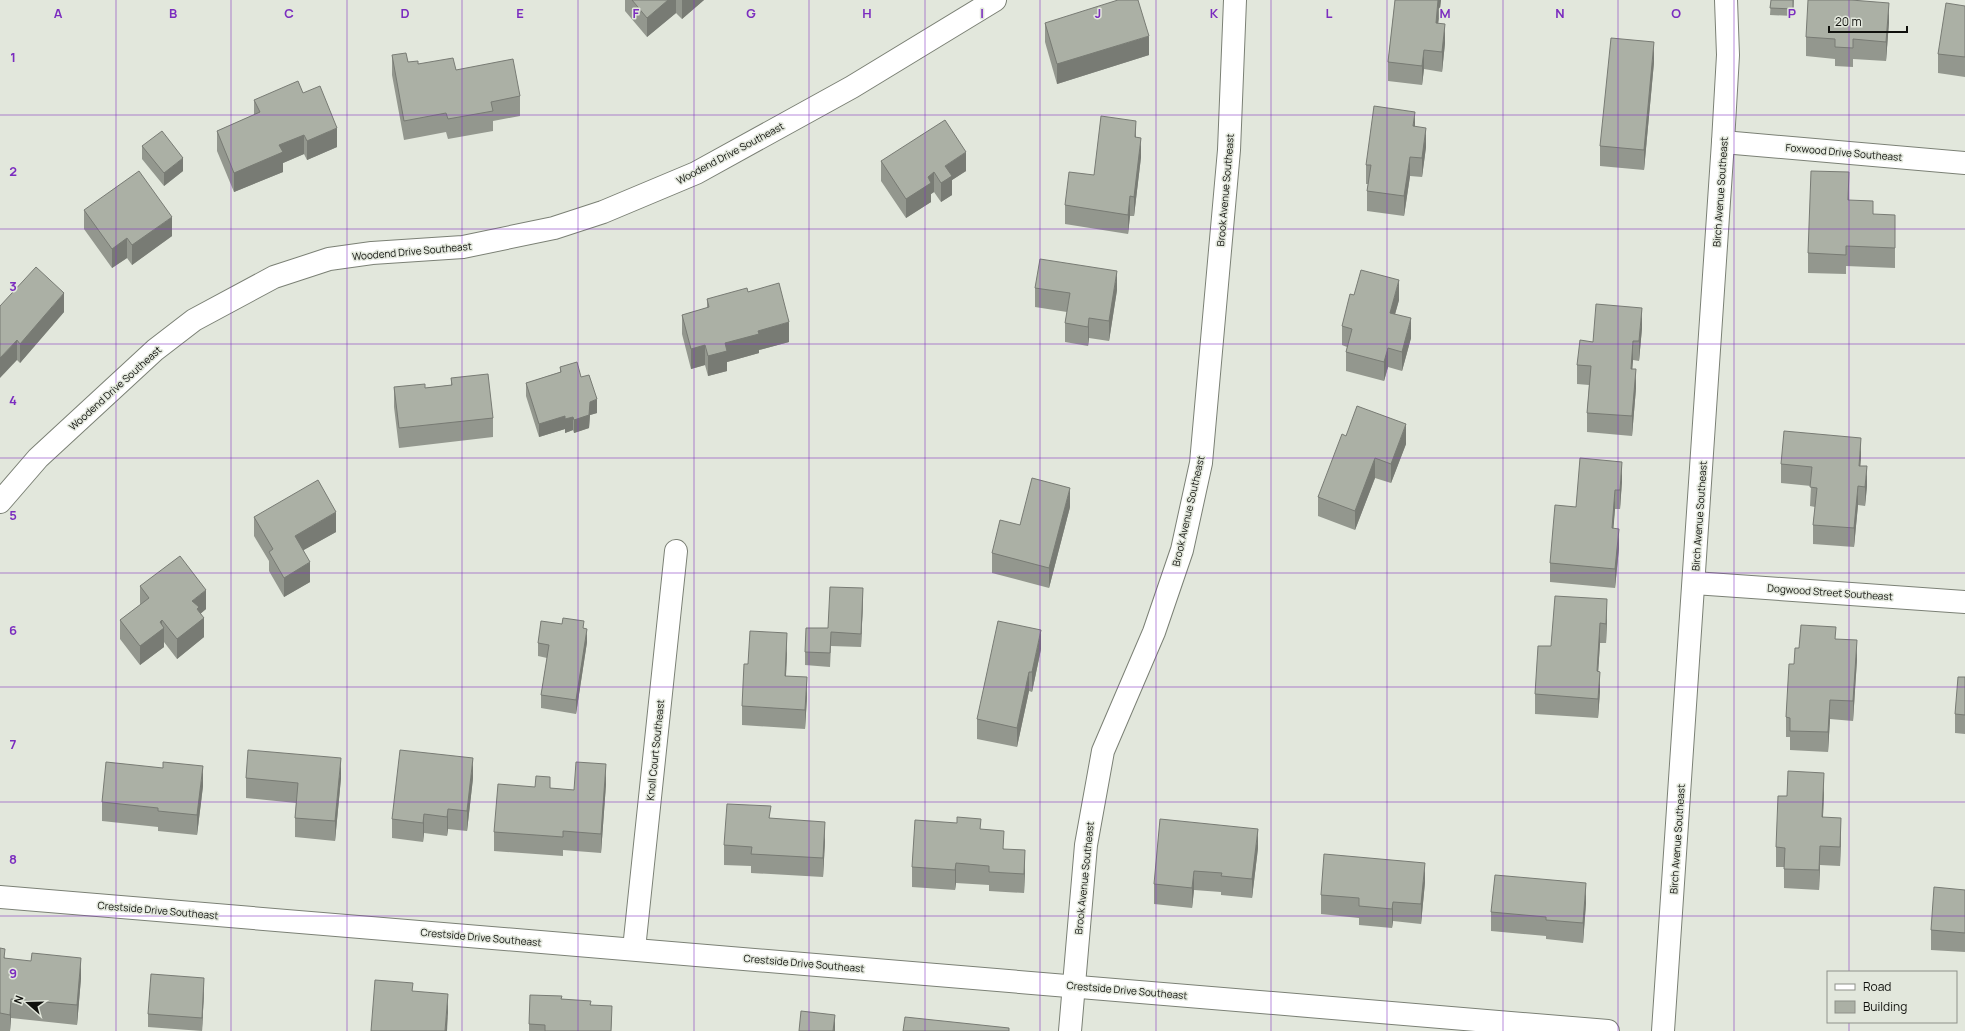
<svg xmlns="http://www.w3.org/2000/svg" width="1965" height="1031" font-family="Manrope,sans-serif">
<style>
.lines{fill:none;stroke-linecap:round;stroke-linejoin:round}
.minor-casing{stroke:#7b8075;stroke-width:24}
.minor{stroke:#fff;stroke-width:22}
.wall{fill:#93978e}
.shaded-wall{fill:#787b74}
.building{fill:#abb0a5;stroke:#787b74}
.grid{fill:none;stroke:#7b2cbf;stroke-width:1;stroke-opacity:0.55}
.labels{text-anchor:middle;stroke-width:3;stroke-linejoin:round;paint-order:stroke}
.street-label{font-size:10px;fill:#10110d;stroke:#e2e7dc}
.grid-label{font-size:13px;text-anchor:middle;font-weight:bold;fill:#7b2cbf;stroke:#e2e7dc;stroke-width:3;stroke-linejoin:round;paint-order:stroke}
</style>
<rect width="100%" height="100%" fill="#e2e7dc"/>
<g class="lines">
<g class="minor-casing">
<g id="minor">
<polyline points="1723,142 1965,163"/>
<polyline points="0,502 38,458 155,350 194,320 274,277 329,259 372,253 463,247 554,228 603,212 696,173 852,87 995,0"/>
<polyline points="1694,583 1965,602"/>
<polyline points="0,897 1608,1031"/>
<polyline points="634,949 676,551"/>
<polyline points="1070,1031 1086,845 1103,751 1154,632 1182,550 1201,463 1229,150 1235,0"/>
<polyline points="1663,1031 1723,142 1728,55 1726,0"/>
</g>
</g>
<use href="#minor" class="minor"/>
</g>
<g class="wall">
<polygon points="625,0 704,0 682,19 676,13 647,37 625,11"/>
<polygon points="1395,0 1441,0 1438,23 1445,43 1442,72 1424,69 1422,85 1388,81 1388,62"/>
<polygon points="1771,0 1794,0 1793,16 1770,15"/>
<polygon points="1965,6 1965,77 1938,73 1938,54"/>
<polygon points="1889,22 1886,61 1853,59 1853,67 1835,66 1835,59 1806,56 1806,37"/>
<polygon points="1045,23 1149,55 1057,84 1045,42"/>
<polygon points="392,55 408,62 456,70 520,96 520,116 493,121 493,131 448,139 446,132 404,140 392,75"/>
<polygon points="1654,62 1644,170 1600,166 1600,146"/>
<polygon points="303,93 337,147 307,160 304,154 283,163 283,172 234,192 217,151 217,131 254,115 254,100"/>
<polygon points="1415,126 1426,147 1422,177 1410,176 1404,216 1367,211 1367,191 1368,184 1366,184 1366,165"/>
<polygon points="1136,137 1141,157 1134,216 1130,216 1128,234 1065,224 1065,205 1094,175"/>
<polygon points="142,146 183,171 164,186 142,159"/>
<polygon points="881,161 966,171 952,180 952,195 941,202 934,192 931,194 931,202 906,218 881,181"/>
<polygon points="1849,191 1849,201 1873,214 1895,235 1895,268 1846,266 1846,274 1808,273 1808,253"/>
<polygon points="84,210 172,236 132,265 127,258 112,268 84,229"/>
<polygon points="1035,288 1117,290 1109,341 1089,338 1088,346 1065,342 1065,323 1067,312 1035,307"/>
<polygon points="748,292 789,342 759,350 759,353 727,362 727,371 708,376 705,365 691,369 682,334 682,315 707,308 707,299"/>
<polygon points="1354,295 1399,300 1395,314 1411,338 1402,371 1388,367 1384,381 1346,371 1346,352 1347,347 1342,345 1342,326"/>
<polygon points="0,306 64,312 20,363 17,360"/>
<polygon points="1642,328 1639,361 1633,360 1632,369 1636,388 1632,436 1587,432 1587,413 1589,385 1577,384 1577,365 1593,342"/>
<polygon points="560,367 581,377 597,413 590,415 589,428 574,433 573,430 565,433 565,429 539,437 526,396 526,383 560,372"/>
<polygon points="451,378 493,418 493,437 399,448 394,407 394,387 425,388 451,385"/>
<polygon points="1346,436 1406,444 1391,483 1375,478 1355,530 1318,516 1318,497"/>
<polygon points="1861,457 1860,466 1867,486 1865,506 1858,505 1854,547 1813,544 1813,525 1815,507 1810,506 1811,486 1781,483 1781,464"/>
<polygon points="1622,481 1620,509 1615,509 1613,528 1619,548 1615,588 1550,582 1550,563 1576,507"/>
<polygon points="1070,507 1049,588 992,573 992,553 1020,525"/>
<polygon points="254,517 336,532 303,550 310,582 284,597 269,571 269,561 254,536"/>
<polygon points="140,586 206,609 201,613 204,637 177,659 164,642 164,647 140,665 120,639 120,620 140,605"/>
<polygon points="863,601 861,647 831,646 830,667 805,665 805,652 828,628"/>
<polygon points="1607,619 1606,643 1600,643 1598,672 1600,691 1598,718 1535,714 1535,694 1551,646"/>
<polygon points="584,628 587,642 576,714 541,708 541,695 547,658 538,656 538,643"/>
<polygon points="1836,639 1857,659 1853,721 1830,719 1828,752 1790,750 1790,737 1786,737 1786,717 1794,664 1799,648"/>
<polygon points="1041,649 1032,692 1029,691 1017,747 977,739 977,719"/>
<polygon points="787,652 786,676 807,697 805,729 742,725 742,706 748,664"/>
<polygon points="1965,677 1965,734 1955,733 1955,714"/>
<polygon points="246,778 341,778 335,841 295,837 295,818 296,803 246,798"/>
<polygon points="473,778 467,831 448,829 447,836 424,833 423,842 392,838 392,819"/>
<polygon points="606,784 601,853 563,850 563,856 494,851 494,832 535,787 574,790"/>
<polygon points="203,786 197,835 158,831 158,827 102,821 102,802"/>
<polygon points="1824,792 1823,817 1841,837 1840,866 1820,865 1819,890 1784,888 1784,867 1776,867 1776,847 1787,796"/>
<polygon points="771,819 825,841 823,877 751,873 751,866 724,865 724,845"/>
<polygon points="981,829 1004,849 1025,870 1024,893 989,891 989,885 956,883 955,890 912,887 912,867"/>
<polygon points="1258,848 1252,898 1221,895 1221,892 1194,890 1192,908 1154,904 1154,884"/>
<polygon points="1425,882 1421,924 1393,921 1392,928 1359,925 1359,918 1321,914 1321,895"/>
<polygon points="1965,890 1965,952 1931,950 1931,930"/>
<polygon points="1586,903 1583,943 1546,939 1546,936 1491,931 1491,912"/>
<polygon points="0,948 5,958 81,978 77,1025 11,1018 10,1031 0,1031"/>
<polygon points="204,992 202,1031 148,1027 148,1014"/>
<polygon points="562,999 591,1005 612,1019 611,1031 529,1031 529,1024"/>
</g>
<g class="shaded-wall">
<polygon points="668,0 676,0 676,13 647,37 647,18"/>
<polygon points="682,0 704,0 682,19"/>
<polygon points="1438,0 1441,0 1436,42 1436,23"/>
<polygon points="1889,3 1889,22 1886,61 1886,42"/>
<polygon points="1445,24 1445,43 1442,72 1442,52"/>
<polygon points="1149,36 1149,55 1057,84 1057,64"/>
<polygon points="1654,42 1654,62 1644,170 1644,150"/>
<polygon points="1424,50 1424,69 1422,85 1422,66"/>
<polygon points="1415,112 1415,131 1413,126"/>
<polygon points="1136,121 1136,140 1135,137"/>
<polygon points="337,128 337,147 307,160 307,141"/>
<polygon points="1426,128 1426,147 1422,177 1422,158"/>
<polygon points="304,135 304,154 283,163 283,172 234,192 234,173 279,145"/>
<polygon points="1141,138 1141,157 1134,216 1134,197"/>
<polygon points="966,152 966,171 952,180 952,195 941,202 941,183 945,166"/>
<polygon points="1410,157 1410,176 1404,216 1404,196"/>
<polygon points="183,158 183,171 164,186 164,173"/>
<polygon points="934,172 934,192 931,194 931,202 906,218 906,199 928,177"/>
<polygon points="1849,172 1849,191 1848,220 1848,200"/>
<polygon points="1130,196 1130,216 1128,234 1128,215"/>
<polygon points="172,217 172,236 132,265 132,245"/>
<polygon points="127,238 127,258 112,268 112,249"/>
<polygon points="1117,271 1117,290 1109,341 1109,321"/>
<polygon points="1399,280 1399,300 1390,332 1390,313"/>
<polygon points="64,293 64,312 20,363 20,344"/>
<polygon points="1642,308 1642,328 1639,361 1639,341"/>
<polygon points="1089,318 1089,338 1088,346 1088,327"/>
<polygon points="1411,318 1411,338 1402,371 1402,352"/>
<polygon points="789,322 789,342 759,350 759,353 727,362 727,371 708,376 708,356 725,343 758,331"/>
<polygon points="17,340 17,360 0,378 0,358"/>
<polygon points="1633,341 1633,360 1631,388 1631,369"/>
<polygon points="705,345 705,365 691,369 691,349"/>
<polygon points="1388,348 1388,367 1384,381 1384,362"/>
<polygon points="1636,369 1636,388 1632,436 1632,416"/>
<polygon points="597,399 597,413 590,415 589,428 574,433 574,420 590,402"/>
<polygon points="565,416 565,429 539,437 539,424"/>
<polygon points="573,417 573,430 565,433 565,419"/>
<polygon points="1406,424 1406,444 1391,483 1391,464"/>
<polygon points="1861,438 1861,457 1859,485 1859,466"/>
<polygon points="1375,458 1375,478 1355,530 1355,511"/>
<polygon points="1622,462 1622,481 1620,509 1620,490"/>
<polygon points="1867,466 1867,486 1865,506 1865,487"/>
<polygon points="1858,486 1858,505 1854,547 1854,528"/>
<polygon points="1070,488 1070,507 1049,588 1049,568"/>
<polygon points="1615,490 1615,509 1612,548 1612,528"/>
<polygon points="336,512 336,532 295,555 295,536"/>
<polygon points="1619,529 1619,548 1615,588 1615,569"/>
<polygon points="310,562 310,582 284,597 284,578"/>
<polygon points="863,588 863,601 861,647 861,634"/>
<polygon points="206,590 206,609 199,615 204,618 204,637 177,659 177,639 192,601"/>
<polygon points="1607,599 1607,619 1606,643 1606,624"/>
<polygon points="162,620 162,629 164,628 164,647 140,665 140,646 160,622"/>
<polygon points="1600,623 1600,643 1597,691 1597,671"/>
<polygon points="587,629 587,642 576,714 576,700"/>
<polygon points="1041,630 1041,649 1032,692 1032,672"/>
<polygon points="787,633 787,652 785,696 785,676"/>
<polygon points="1857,640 1857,659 1853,721 1853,701"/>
<polygon points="1029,672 1029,691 1017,747 1017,728"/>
<polygon points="1600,672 1600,691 1598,718 1598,699"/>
<polygon points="807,677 807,697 805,729 805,710"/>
<polygon points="1830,700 1830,719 1828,752 1828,732"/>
<polygon points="341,758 341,778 335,841 335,821"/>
<polygon points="473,758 473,778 467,831 467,811"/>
<polygon points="606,764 606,784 601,853 601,834"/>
<polygon points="203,766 203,786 197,835 197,815"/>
<polygon points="1824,773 1824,792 1822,837 1822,817"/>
<polygon points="448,809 448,829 447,836 447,817"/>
<polygon points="424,814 424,833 423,842 423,823"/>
<polygon points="1841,818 1841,837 1840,866 1840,847"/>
<polygon points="825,822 825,841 823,877 823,858"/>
<polygon points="1258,829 1258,848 1252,898 1252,879"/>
<polygon points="1820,846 1820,865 1819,890 1819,870"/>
<polygon points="1025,850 1025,870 1024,893 1024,874"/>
<polygon points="956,863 956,883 955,890 955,870"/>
<polygon points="1425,863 1425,882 1421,924 1421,904"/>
<polygon points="1194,871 1194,890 1192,908 1192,888"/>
<polygon points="1586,883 1586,903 1583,943 1583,923"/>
<polygon points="1393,902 1393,921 1392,928 1392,909"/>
<polygon points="81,958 81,978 77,1025 77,1005"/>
<polygon points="204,978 204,992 202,1031 202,1018"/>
<polygon points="448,994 448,1013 447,1031 445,1031"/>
<polygon points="11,999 11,1018 10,1031 10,1015"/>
<polygon points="835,1015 835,1031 833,1031"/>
</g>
<g class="building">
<polygon points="632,0 668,0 647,18"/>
<polygon points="1118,0 1138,0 1149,36 1057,64 1045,23"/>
<polygon points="1395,0 1438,0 1436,23 1445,24 1442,52 1424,50 1422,66 1388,62"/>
<polygon points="1771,0 1793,0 1793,9 1770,8"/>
<polygon points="1808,0 1851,0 1889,3 1886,42 1853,39 1853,48 1835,47 1835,39 1806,37"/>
<polygon points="1946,3 1965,6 1965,57 1938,54"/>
<polygon points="1611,38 1654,42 1644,150 1600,146"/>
<polygon points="406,53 408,62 418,61 418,64 453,58 456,70 513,59 520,96 491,102 493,111 448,119 446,113 404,121 392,55"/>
<polygon points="298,81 303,93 320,86 337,128 307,141 304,135 279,145 283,152 234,173 217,131 260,112 254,100"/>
<polygon points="1374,106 1415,112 1413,126 1426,128 1422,158 1410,157 1404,196 1367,191 1371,165 1366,165"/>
<polygon points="1101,116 1136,121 1135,137 1141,138 1134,197 1130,196 1128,215 1065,205 1069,172 1094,175"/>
<polygon points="945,120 966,152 945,166 952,176 941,183 934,172 928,177 931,183 906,199 881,161"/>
<polygon points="162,131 183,158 164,173 142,146"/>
<polygon points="139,171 172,217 132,245 127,238 112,249 84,210"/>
<polygon points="1811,171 1849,172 1848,200 1873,201 1873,214 1895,215 1895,248 1846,246 1846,255 1808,253"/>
<polygon points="1040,259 1117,271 1109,321 1089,318 1088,327 1065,323 1070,293 1035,288"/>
<polygon points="36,267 64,293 20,344 17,340 0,358 0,306"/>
<polygon points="1361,270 1399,280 1390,313 1411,318 1402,352 1388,348 1384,362 1346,352 1352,329 1342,326 1350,294 1354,295"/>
<polygon points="779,283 789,322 758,331 759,334 725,343 727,351 708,356 705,345 691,349 682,315 709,307 707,299 747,288 748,292"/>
<polygon points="1596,304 1642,308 1639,341 1633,341 1631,369 1636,369 1632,416 1587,413 1591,366 1577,365 1580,340 1593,342"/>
<polygon points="577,362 581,377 589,375 597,399 590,402 589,415 574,420 573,417 565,419 565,416 539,424 526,383 561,372 560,367"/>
<polygon points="488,374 493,418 399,428 394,387 425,384 425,388 452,385 451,378"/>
<polygon points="1357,406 1406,424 1391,464 1375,458 1355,511 1318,497 1342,434 1346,436"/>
<polygon points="1784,431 1861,438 1859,466 1867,466 1865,487 1858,486 1854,528 1813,525 1817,488 1810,487 1812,467 1781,464"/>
<polygon points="1580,458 1622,462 1620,490 1615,490 1612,528 1619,529 1615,569 1550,563 1555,505 1576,507"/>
<polygon points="1032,478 1070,488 1049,568 992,553 1000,520 1020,525"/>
<polygon points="318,480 336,512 295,536 310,562 284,578 269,552 273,549 254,517"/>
<polygon points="180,556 206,590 192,601 199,607 197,609 204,618 177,639 162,620 160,622 164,628 140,646 120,620 149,598 140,586"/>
<polygon points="830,587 863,588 861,634 831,632 830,653 805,652 806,628 828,628"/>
<polygon points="1555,596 1607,599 1606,624 1600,623 1597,671 1600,672 1598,699 1535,694 1538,646 1551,646"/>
<polygon points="563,618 584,621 583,628 587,629 576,700 541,695 549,645 538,643 541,621 562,624"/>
<polygon points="998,621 1041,630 1032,672 1029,672 1017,728 977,719"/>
<polygon points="1801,625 1836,627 1835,639 1857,640 1853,701 1830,700 1828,732 1790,731 1790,718 1786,717 1789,664 1794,664 1795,648 1799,648"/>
<polygon points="750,631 787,633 785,676 807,677 805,710 742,706 744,664 748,664"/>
<polygon points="1958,677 1965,677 1965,715 1955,714"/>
<polygon points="248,750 341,758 335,821 295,818 298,783 246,778"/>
<polygon points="400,750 473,758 467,811 448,809 447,817 424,814 423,823 392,819"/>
<polygon points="106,762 163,768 163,762 203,766 197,815 158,811 158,808 102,802"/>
<polygon points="576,762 606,764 601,834 563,831 563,837 494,832 498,784 535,787 536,776 550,777 550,788 574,790"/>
<polygon points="1788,771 1824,773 1822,817 1841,818 1840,847 1820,846 1819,870 1784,869 1785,848 1776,847 1778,796 1787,796"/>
<polygon points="727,804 771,806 769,818 825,822 823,858 751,854 752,847 724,845"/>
<polygon points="957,817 981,819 980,829 1004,831 1003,849 1025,850 1024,874 989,872 989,866 956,863 955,870 912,867 915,820 957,823"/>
<polygon points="1160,819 1258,829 1252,879 1221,876 1222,873 1194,871 1192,888 1154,884"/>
<polygon points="1324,854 1425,863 1421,904 1393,902 1392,909 1359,906 1359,898 1321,895"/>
<polygon points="1495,875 1586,883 1583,923 1546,920 1546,917 1491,912"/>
<polygon points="1934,887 1965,890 1965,933 1931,930"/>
<polygon points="0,948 5,949 4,958 31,961 32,953 81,958 77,1005 11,999 10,1015 0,1013"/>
<polygon points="151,974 204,978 202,1018 148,1014"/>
<polygon points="375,980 413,983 412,991 448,994 445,1031 371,1031"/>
<polygon points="530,995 562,996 561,999 591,1001 590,1005 612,1006 611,1031 545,1031 545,1025 529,1024"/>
<polygon points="801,1011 835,1015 833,1031 799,1031"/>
<polygon points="905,1017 1009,1028 1009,1031 903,1031"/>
</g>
<path class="grid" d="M116 0V1031M231 0V1031M347 0V1031M462 0V1031M578 0V1031M694 0V1031M809 0V1031M925 0V1031M1040 0V1031M1156 0V1031M1271 0V1031M1387 0V1031M1503 0V1031M1618 0V1031M1734 0V1031M1849 0V972M0 115H1965M0 229H1965M0 344H1965M0 458H1965M0 573H1965M0 687H1965M0 802H1965M0 916H1965M1849 1022V1031"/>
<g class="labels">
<g class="street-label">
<text transform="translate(1844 152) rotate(5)" y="4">Foxwood Drive Southeast</text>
<text transform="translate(730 153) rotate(-28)" y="4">Woodend Drive Southeast</text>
<text transform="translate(1225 190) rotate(-85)" y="4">Brook Avenue Southeast</text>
<text transform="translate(1720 192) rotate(-86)" y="4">Birch Avenue Southeast</text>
<text transform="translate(412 251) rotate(-5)" y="4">Woodend Drive Southeast</text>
<text transform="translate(115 388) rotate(-42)" y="4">Woodend Drive Southeast</text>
<text transform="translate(1188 511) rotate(-77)" y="4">Brook Avenue Southeast</text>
<text transform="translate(1699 516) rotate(-86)" y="4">Birch Avenue Southeast</text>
<text transform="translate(1830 592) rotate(4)" y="4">Dogwood Street Southeast</text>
<text transform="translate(655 750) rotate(-84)" y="4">Knoll Court Southeast</text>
<text transform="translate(1677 839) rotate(-86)" y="4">Birch Avenue Southeast</text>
<text transform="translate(1084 878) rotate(-84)" y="4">Brook Avenue Southeast</text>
<text transform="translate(158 910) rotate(5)" y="4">Crestside Drive Southeast</text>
<text transform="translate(481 937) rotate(5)" y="4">Crestside Drive Southeast</text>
<text transform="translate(804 963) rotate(5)" y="4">Crestside Drive Southeast</text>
<text transform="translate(1127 990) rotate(5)" y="4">Crestside Drive Southeast</text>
</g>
</g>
<g class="grid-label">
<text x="58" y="18">A</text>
<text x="173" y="18">B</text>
<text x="289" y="18">C</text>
<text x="405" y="18">D</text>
<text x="520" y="18">E</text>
<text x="636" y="18">F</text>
<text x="751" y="18">G</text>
<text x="867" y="18">H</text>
<text x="982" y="18">I</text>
<text x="1098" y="18">J</text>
<text x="1214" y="18">K</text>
<text x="1329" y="18">L</text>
<text x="1445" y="18">M</text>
<text x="1560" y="18">N</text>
<text x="1676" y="18">O</text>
<text x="1792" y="18">P</text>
<text x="13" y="62">1</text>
<text x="13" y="176">2</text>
<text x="13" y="291">3</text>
<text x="13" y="405">4</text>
<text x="13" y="520">5</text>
<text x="13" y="635">6</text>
<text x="13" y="749">7</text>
<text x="13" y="864">8</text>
<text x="13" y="978">9</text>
</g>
<rect x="1827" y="971" width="130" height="52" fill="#e2e7dc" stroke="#8e9189"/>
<rect x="1835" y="984" width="20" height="6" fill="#ffffff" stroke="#8e9189"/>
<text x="1863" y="991" font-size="12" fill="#10110d">Road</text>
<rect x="1835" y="1001" width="20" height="12" fill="#abb0a5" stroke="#8e9189"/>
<text x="1863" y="1011" font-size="12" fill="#10110d">Building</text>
<g transform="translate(28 1003) rotate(290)" stroke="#e2e7dc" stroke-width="3" paint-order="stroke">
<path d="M0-3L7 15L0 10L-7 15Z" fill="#10110d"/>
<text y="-6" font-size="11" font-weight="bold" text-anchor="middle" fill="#10110d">N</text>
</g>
<path d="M1829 26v6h78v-6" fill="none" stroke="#10110d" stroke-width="2"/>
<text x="1835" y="26" font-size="12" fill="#10110d" stroke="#e2e7dc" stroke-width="3" paint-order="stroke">20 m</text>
</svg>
